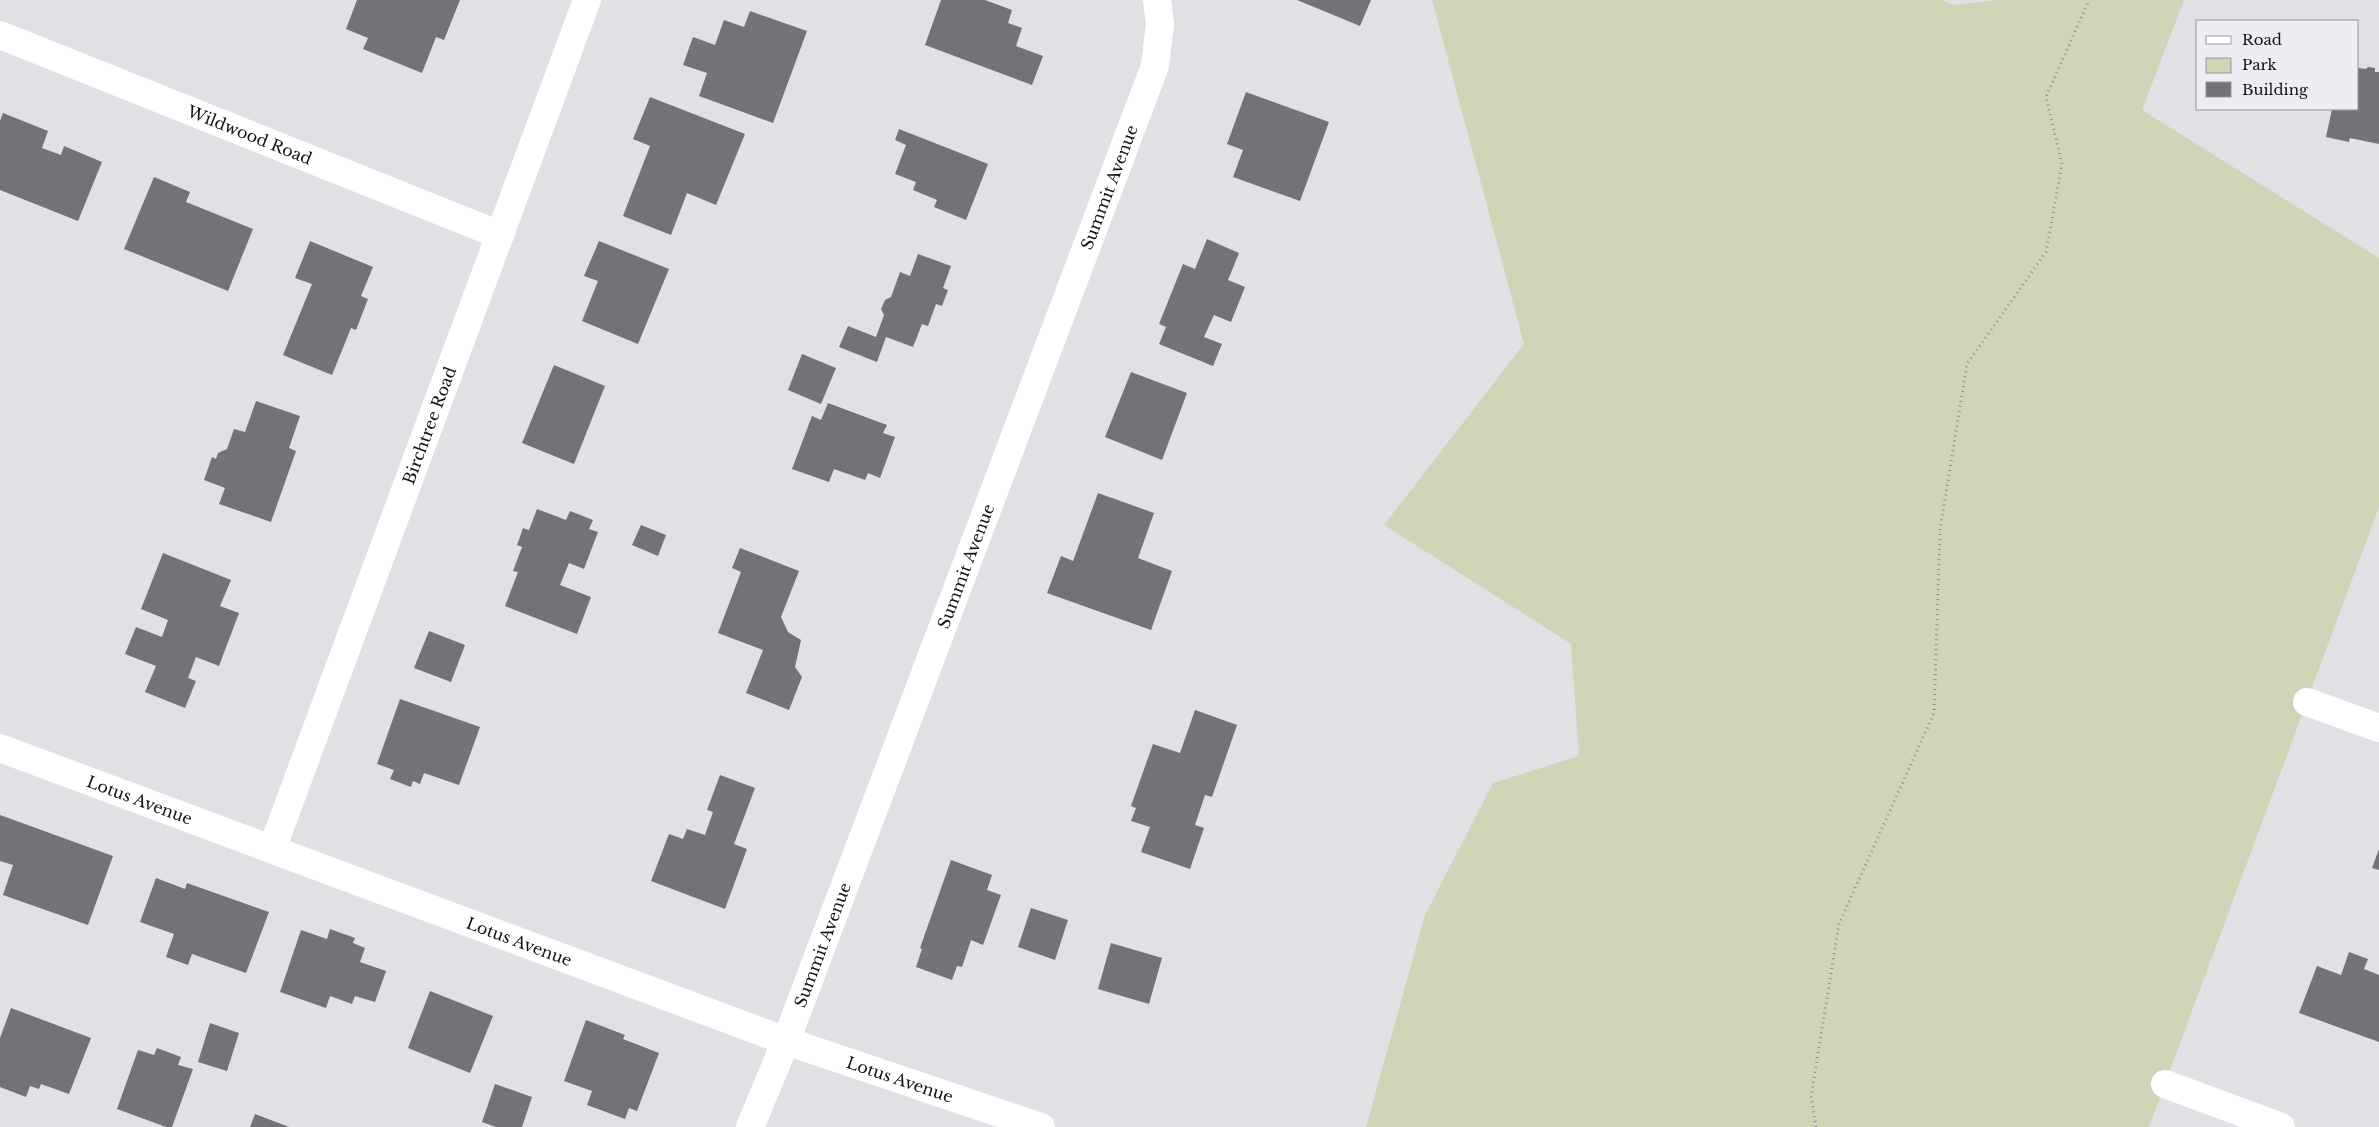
<svg xmlns="http://www.w3.org/2000/svg" width="2379" height="1127" font-family="'Libre Baskerville',serif">
<style>
.green{fill:#cfd5b7}
.building{fill:#747277}
.lines{fill:none;stroke-linecap:round;stroke-linejoin:round}
.path{stroke:#8f8e91;stroke-width:3;stroke-dasharray:1 4;stroke-linecap:butt}
.minor{stroke:#fff;stroke-width:28}
.labels{text-anchor:middle;stroke-width:4;stroke-linejoin:round;paint-order:stroke}
.street-label{font-size:16px;fill:#131214;stroke:#efedf3}
</style>
<rect width="100%" height="100%" fill="#e1e0e5"/>
<polygon class="green" points="1432,0 1941,0 1954,5 1997,0 2184,0 2142,110 2379,258 2379,507 2149,1127 1366,1127 1425,915 1493,783 1579,756 1571,644 1384,525 1524,344"/>
<g class="building">
<polygon points="357,0 460,0 444,40 436,37 422,73 363,49 368,38 346,29"/>
<polygon points="941,0 985,0 1012,10 1008,23 1022,28 1016,46 1043,56 1032,85 925,45"/>
<polygon points="1297,0 1371,0 1360,26"/>
<polygon points="750,11 807,31 773,123 699,96 707,73 683,65 693,37 715,45 724,20 744,27"/>
<polygon points="2368,67 2375,68 2375,72 2379,72 2379,144 2350,138 2349,142 2326,137 2332,109 2358,109 2358,68 2366,69"/>
<polygon points="1246,92 1329,122 1300,201 1233,177 1243,150 1227,144"/>
<polygon points="650,97 745,134 716,205 687,193 671,235 623,216 650,146 633,139"/>
<polygon points="3,113 48,131 42,148 61,155 64,146 102,162 78,221 0,190 0,121"/>
<polygon points="899,129 988,164 966,220 934,207 937,200 913,190 916,182 895,174 906,145 895,140"/>
<polygon points="154,177 190,192 186,202 253,229 228,291 124,249"/>
<polygon points="1207,239 1239,253 1228,280 1245,287 1231,322 1214,315 1204,337 1222,344 1213,366 1159,344 1166,327 1159,324 1183,264 1195,269"/>
<polygon points="310,241 373,267 361,296 368,299 356,330 351,328 332,375 283,355 312,284 295,278"/>
<polygon points="599,241 669,269 638,344 582,321 598,281 584,276"/>
<polygon points="918,254 951,266 943,288 948,290 942,306 936,304 928,326 922,324 913,347 886,337 877,362 839,347 848,326 876,337 884,315 881,309 885,300 891,297 900,272 910,276"/>
<polygon points="802,354 836,368 821,404 788,390"/>
<polygon points="554,365 605,386 574,464 522,443"/>
<polygon points="1131,372 1187,393 1162,460 1105,437"/>
<polygon points="256,401 300,416 289,448 296,451 271,522 219,504 225,488 204,480 212,457 216,459 218,453 227,449 234,429 245,432"/>
<polygon points="828,403 887,425 883,433 895,437 880,478 868,473 865,480 834,469 829,482 792,469 812,416 821,420"/>
<polygon points="1098,493 1154,513 1138,558 1172,571 1151,630 1047,593 1061,556 1073,561"/>
<polygon points="537,509 566,520 570,511 593,520 589,529 598,532 584,569 569,563 560,585 591,597 577,634 505,606 518,572 513,571 522,547 517,545 523,528 529,530"/>
<polygon points="641,525 666,535 658,556 632,545"/>
<polygon points="740,548 799,571 781,617 788,632 801,640 795,667 802,677 789,710 746,693 763,650 718,633 741,572 732,568"/>
<polygon points="163,553 231,580 220,606 239,613 219,666 196,657 188,678 196,681 185,708 145,692 156,666 125,654 136,627 162,637 168,620 141,609"/>
<polygon points="429,631 465,645 451,682 414,668"/>
<polygon points="400,699 480,727 459,785 424,773 420,784 413,781 411,787 390,779 394,770 377,764"/>
<polygon points="1195,710 1237,725 1212,797 1205,795 1195,825 1204,828 1190,869 1141,852 1150,827 1131,821 1136,808 1131,806 1153,744 1180,753"/>
<polygon points="720,775 755,788 734,844 747,849 725,909 651,881 669,834 683,839 687,829 705,835 713,812 707,810"/>
<polygon points="0,815 113,856 88,925 3,895 13,865 0,861"/>
<polygon points="2379,849 2379,870 2372,868"/>
<polygon points="951,860 992,875 987,890 1001,895 983,945 971,940 962,967 957,966 952,980 916,967 922,949 920,948"/>
<polygon points="156,878 185,889 187,883 269,912 246,973 192,954 188,965 166,957 174,934 140,922"/>
<polygon points="1031,908 1068,920 1055,960 1018,947"/>
<polygon points="330,929 355,938 353,943 365,948 360,962 386,971 375,1002 355,996 352,1004 330,996 326,1008 280,992 301,930 327,939"/>
<polygon points="1111,943 1162,958 1149,1004 1098,989"/>
<polygon points="2349,952 2368,959 2364,969 2379,975 2379,1042 2299,1013 2317,966 2341,975"/>
<polygon points="430,991 493,1016 470,1073 408,1048"/>
<polygon points="11,1008 91,1038 69,1094 41,1084 39,1089 30,1086 26,1097 0,1087 0,1038"/>
<polygon points="586,1020 625,1035 623,1039 659,1053 637,1111 629,1108 625,1119 587,1105 592,1091 564,1081"/>
<polygon points="210,1023 239,1033 227,1071 198,1062"/>
<polygon points="157,1048 181,1057 178,1065 193,1069 172,1127 166,1127 117,1109 138,1050 154,1055"/>
<polygon points="495,1084 532,1097 522,1127 496,1127 482,1122"/>
<polygon points="255,1114 289,1127 250,1127"/>
</g>
<g class="lines">
<polyline class="path" points="1816,1127 1811,1096 1839,924 1934,713 1940,530 1967,364 2046,252 2062,164 2046,97 2089,0"/>
<g class="minor">
<path id="s1" d="M0 35 500 235"/>
<polyline points="2307,702 2379,728"/>
<path id="s2" d="M0 748 786 1041 1041 1127"/>
<path id="s3" d="M272 849 587 0"/>
<polyline points="2165,1084 2281,1127"/>
<path id="s4" d="M750 1127 786 1041 1155 66 1160 24 1157 0"/>
</g>
</g>
<g class="labels">
<g class="street-label">
<text dy="6" stroke="none"><textPath href="#s1" startOffset="269">Wildwood Road</textPath></text>
<text dy="6" stroke="none"><textPath href="#s4" startOffset="1006">Summit Avenue</textPath></text>
<text dy="6" stroke="none"><textPath href="#s3" startOffset="452">Birchtree Road</textPath></text>
<text dy="6" stroke="none"><textPath href="#s4" startOffset="601">Summit Avenue</textPath></text>
<text dy="6" stroke="none"><textPath href="#s2" startOffset="149">Lotus Avenue</textPath></text>
<text dy="6" stroke="none"><textPath href="#s2" startOffset="554">Lotus Avenue</textPath></text>
<text dy="6" stroke="none"><textPath href="#s4" startOffset="196">Summit Avenue</textPath></text>
<text dy="6" stroke="none"><textPath href="#s2" startOffset="959">Lotus Avenue</textPath></text>
</g>
</g>
<rect x="2196" y="20" width="162" height="90" fill="#efedf3" stroke="#97959a"/>
<rect x="2206" y="36" width="25" height="8" fill="#ffffff" stroke="#97959a"/>
<text x="2242" y="45" font-size="15" fill="#131214">Road</text>
<rect x="2206" y="58" width="25" height="15" fill="#cfd5b7" stroke="#97959a"/>
<text x="2242" y="70" font-size="15" fill="#131214">Park</text>
<rect x="2206" y="82" width="25" height="15" fill="#747277" stroke="#97959a"/>
<text x="2242" y="95" font-size="15" fill="#131214">Building</text>
</svg>
